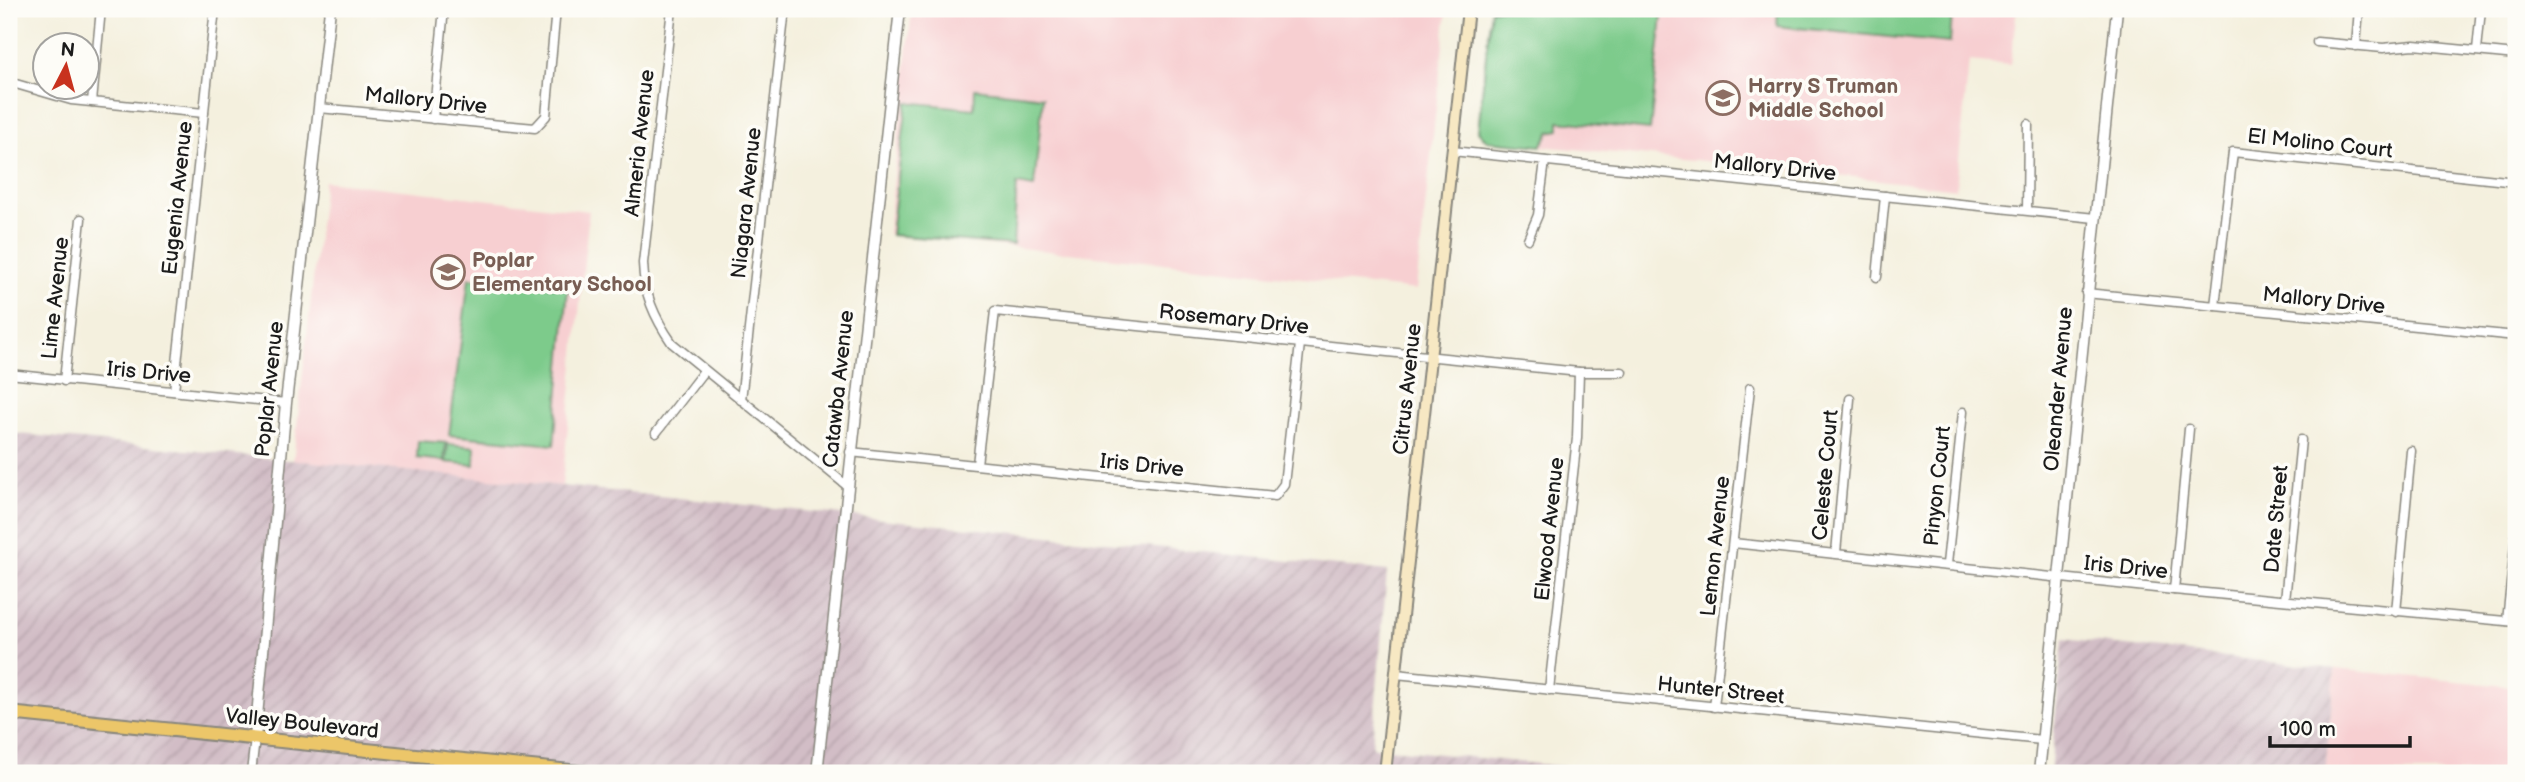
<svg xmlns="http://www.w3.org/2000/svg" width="2525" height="782" font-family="'Balsamiq Sans',sans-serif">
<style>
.built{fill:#f7cfd1}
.industrial{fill:url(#industrial-furrows)}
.pitch{fill:#7dcb8b;stroke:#4c7454;stroke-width:2}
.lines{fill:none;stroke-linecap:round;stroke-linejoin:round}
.minor-casing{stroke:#88867d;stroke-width:11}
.tertiary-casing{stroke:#88867d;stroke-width:13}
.secondary-casing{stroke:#88867d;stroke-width:14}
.primary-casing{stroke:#88867d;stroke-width:16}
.minor{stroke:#fff;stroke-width:8}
.tertiary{stroke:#fff;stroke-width:10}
.secondary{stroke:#f7e8c3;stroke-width:10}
.primary{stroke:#ecc669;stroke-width:12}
.labels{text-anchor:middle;stroke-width:7;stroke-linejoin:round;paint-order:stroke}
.education-label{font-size:21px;font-weight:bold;fill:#785e54;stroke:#fdfcf7;text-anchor:start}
.street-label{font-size:21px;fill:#1c1c1c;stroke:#fdfcf7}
</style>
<defs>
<pattern id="industrial-furrows" width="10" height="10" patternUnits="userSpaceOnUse" patternTransform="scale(1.75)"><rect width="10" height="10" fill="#d2bdc6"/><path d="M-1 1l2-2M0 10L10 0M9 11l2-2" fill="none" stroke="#b4a2aa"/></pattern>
</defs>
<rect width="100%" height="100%" fill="#fdfcf7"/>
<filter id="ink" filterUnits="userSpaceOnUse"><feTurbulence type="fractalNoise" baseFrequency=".0143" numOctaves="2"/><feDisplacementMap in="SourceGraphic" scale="14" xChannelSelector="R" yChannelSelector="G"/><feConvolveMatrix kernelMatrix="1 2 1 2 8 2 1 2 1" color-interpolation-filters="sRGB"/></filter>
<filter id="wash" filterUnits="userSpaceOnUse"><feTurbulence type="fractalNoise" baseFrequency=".00686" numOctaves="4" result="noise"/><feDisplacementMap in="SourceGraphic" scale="28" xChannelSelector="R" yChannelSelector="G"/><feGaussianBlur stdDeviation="1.57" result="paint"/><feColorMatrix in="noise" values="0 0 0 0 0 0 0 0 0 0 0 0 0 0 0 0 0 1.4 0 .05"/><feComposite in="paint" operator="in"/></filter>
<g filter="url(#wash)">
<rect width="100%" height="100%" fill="#f4f0de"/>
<g class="built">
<polygon points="912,9 1447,9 1416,290 888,234"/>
<polygon points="1491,9 2017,9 2010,65 1969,61 1956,189 1760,166 1487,141 1478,131"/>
<polygon points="324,181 589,211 562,486 293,462"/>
<polygon points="2335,669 2516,687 2516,773 2325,773"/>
</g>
<g class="industrial">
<polygon points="9,433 562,486 1387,571 1372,747 1627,773 9,773"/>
<polygon points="2063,639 2335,669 2325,773 2050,773"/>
</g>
<g class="pitch">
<polygon points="1491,9 1667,9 1662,16 1650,130 1559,121 1559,130 1550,132 1541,146 1487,141 1478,131"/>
<polygon points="1778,9 1952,12 1950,43 1777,26"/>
<polygon points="975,89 1043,97 1034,187 1017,184 1013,245 891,235 907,102 974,109"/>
<polygon points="469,278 568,288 554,445 449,435"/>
<polygon points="418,441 446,443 444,461 417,458"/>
<polygon points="448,444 475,447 474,465 446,462"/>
</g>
</g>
<g filter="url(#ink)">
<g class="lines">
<g class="minor-casing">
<g id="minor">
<path d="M672 9 643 263C644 294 654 317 672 343L846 485"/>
<polyline points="2317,42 2383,48 2414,45 2516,55"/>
<polyline points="2356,46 2359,9"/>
<polyline points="2477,50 2481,9"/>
<polyline points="9,82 71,100 204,113"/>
<polyline points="92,102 101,9"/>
<polyline points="319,108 535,128 546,116 556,9"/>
<polyline points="433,119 444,9"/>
<polyline points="1452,151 2095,218"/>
<polyline points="2027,210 2028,124"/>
<polyline points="1528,239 1538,215 1545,161"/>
<polyline points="1877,277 1885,196"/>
<polyline points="2086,293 2516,336"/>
<polyline points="2215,306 2233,152 2516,182"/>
<polyline points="9,374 286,403"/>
<polyline points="64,381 81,219"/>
<polyline points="174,391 215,9"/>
<polyline points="741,400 785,9"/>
<polyline points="656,433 703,372"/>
<polyline points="850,452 1275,496 1284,484 1300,344"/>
<polyline points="977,464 995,311 1579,372 1622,372"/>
<polyline points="1733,543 2174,590 2516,622"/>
<polyline points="1836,553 1850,399"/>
<polyline points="1947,564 1963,412"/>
<polyline points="2174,590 2189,429"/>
<polyline points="2285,600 2301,440"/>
<polyline points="2396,612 2411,451"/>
<polyline points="2507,621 2516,534"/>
<polyline points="1396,674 2042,740"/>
<polyline points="1549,690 1577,438 1579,372"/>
<polyline points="1714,707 1750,388"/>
<polyline points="251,773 255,738"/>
</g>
</g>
<g class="tertiary-casing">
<g id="tertiary">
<polyline points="255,738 286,403 330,9"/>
<polyline points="817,773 900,9"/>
<polyline points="2039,773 2117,9"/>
</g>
</g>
<g class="secondary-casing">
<polyline id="secondary" points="1385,773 1468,9"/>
</g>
<g class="primary-casing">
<polyline id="primary" points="9,713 590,773"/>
</g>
<use href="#minor" class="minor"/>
<use href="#tertiary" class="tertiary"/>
<use href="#secondary" class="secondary"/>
<use href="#primary" class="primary"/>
</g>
</g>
<defs>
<g id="school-ring" transform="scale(1.75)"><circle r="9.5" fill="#fdfcf7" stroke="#8d6e63" stroke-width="1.5"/><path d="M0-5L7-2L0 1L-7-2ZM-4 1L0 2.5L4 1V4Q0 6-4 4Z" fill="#8d6e63"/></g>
</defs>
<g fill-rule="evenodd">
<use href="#school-ring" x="1723" y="98"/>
<use href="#school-ring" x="448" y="272"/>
</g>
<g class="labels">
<g class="education-label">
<text x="1748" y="93">Harry S Truman<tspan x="1748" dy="24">Middle School</tspan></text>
<text x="472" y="267">Poplar<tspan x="472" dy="24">Elementary School</tspan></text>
</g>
<g class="street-label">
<text transform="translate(426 100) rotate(6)" y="7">Mallory Drive</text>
<text transform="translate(639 143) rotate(-84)" y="7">Almeria Avenue</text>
<text transform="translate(2320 143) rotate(6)" y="7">El Molino Court</text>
<text transform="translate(1775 167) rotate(6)" y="7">Mallory Drive</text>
<text transform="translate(177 198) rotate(-84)" y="7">Eugenia Avenue</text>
<text transform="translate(746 203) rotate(-84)" y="7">Niagara Avenue</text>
<text transform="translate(55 298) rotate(-84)" y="7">Lime Avenue</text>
<text transform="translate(2324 300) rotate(6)" y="7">Mallory Drive</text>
<text transform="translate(1234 319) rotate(6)" y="7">Rosemary Drive</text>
<text transform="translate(149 372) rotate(5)" y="7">Iris Drive</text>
<text transform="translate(269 389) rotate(-84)" y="7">Poplar Avenue</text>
<text transform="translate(838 389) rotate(-84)" y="7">Catawba Avenue</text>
<text transform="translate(1407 389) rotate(-84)" y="7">Citrus Avenue</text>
<text transform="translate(2058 389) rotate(-85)" y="7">Oleander Avenue</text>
<text transform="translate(1142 465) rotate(6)" y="7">Iris Drive</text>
<text transform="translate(1825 475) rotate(-85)" y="7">Celeste Court</text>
<text transform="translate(1937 486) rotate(-84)" y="7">Pinyon Court</text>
<text transform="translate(2276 519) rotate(-85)" y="7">Date Street</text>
<text transform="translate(1549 529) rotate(-84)" y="7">Elwood Avenue</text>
<text transform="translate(1715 546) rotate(-84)" y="7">Lemon Avenue</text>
<text transform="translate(2126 567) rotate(6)" y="7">Iris Drive</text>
<text transform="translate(1721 690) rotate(6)" y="7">Hunter Street</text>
<text transform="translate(302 723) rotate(6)" y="7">Valley Boulevard</text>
</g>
</g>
<rect width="2525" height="782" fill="none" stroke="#fdfcf7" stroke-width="35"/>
<g transform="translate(66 66) rotate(6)"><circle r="33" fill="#fdfcf7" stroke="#a3a29f" stroke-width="2"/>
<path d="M0-5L12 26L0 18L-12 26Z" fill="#c8321e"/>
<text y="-10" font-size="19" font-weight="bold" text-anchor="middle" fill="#1c1c1c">N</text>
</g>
<path d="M2270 736v10h140v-10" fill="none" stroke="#1c1c1c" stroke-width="3.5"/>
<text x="2280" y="736" font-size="21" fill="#1c1c1c" stroke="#fdfcf7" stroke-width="5" paint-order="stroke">100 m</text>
</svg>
